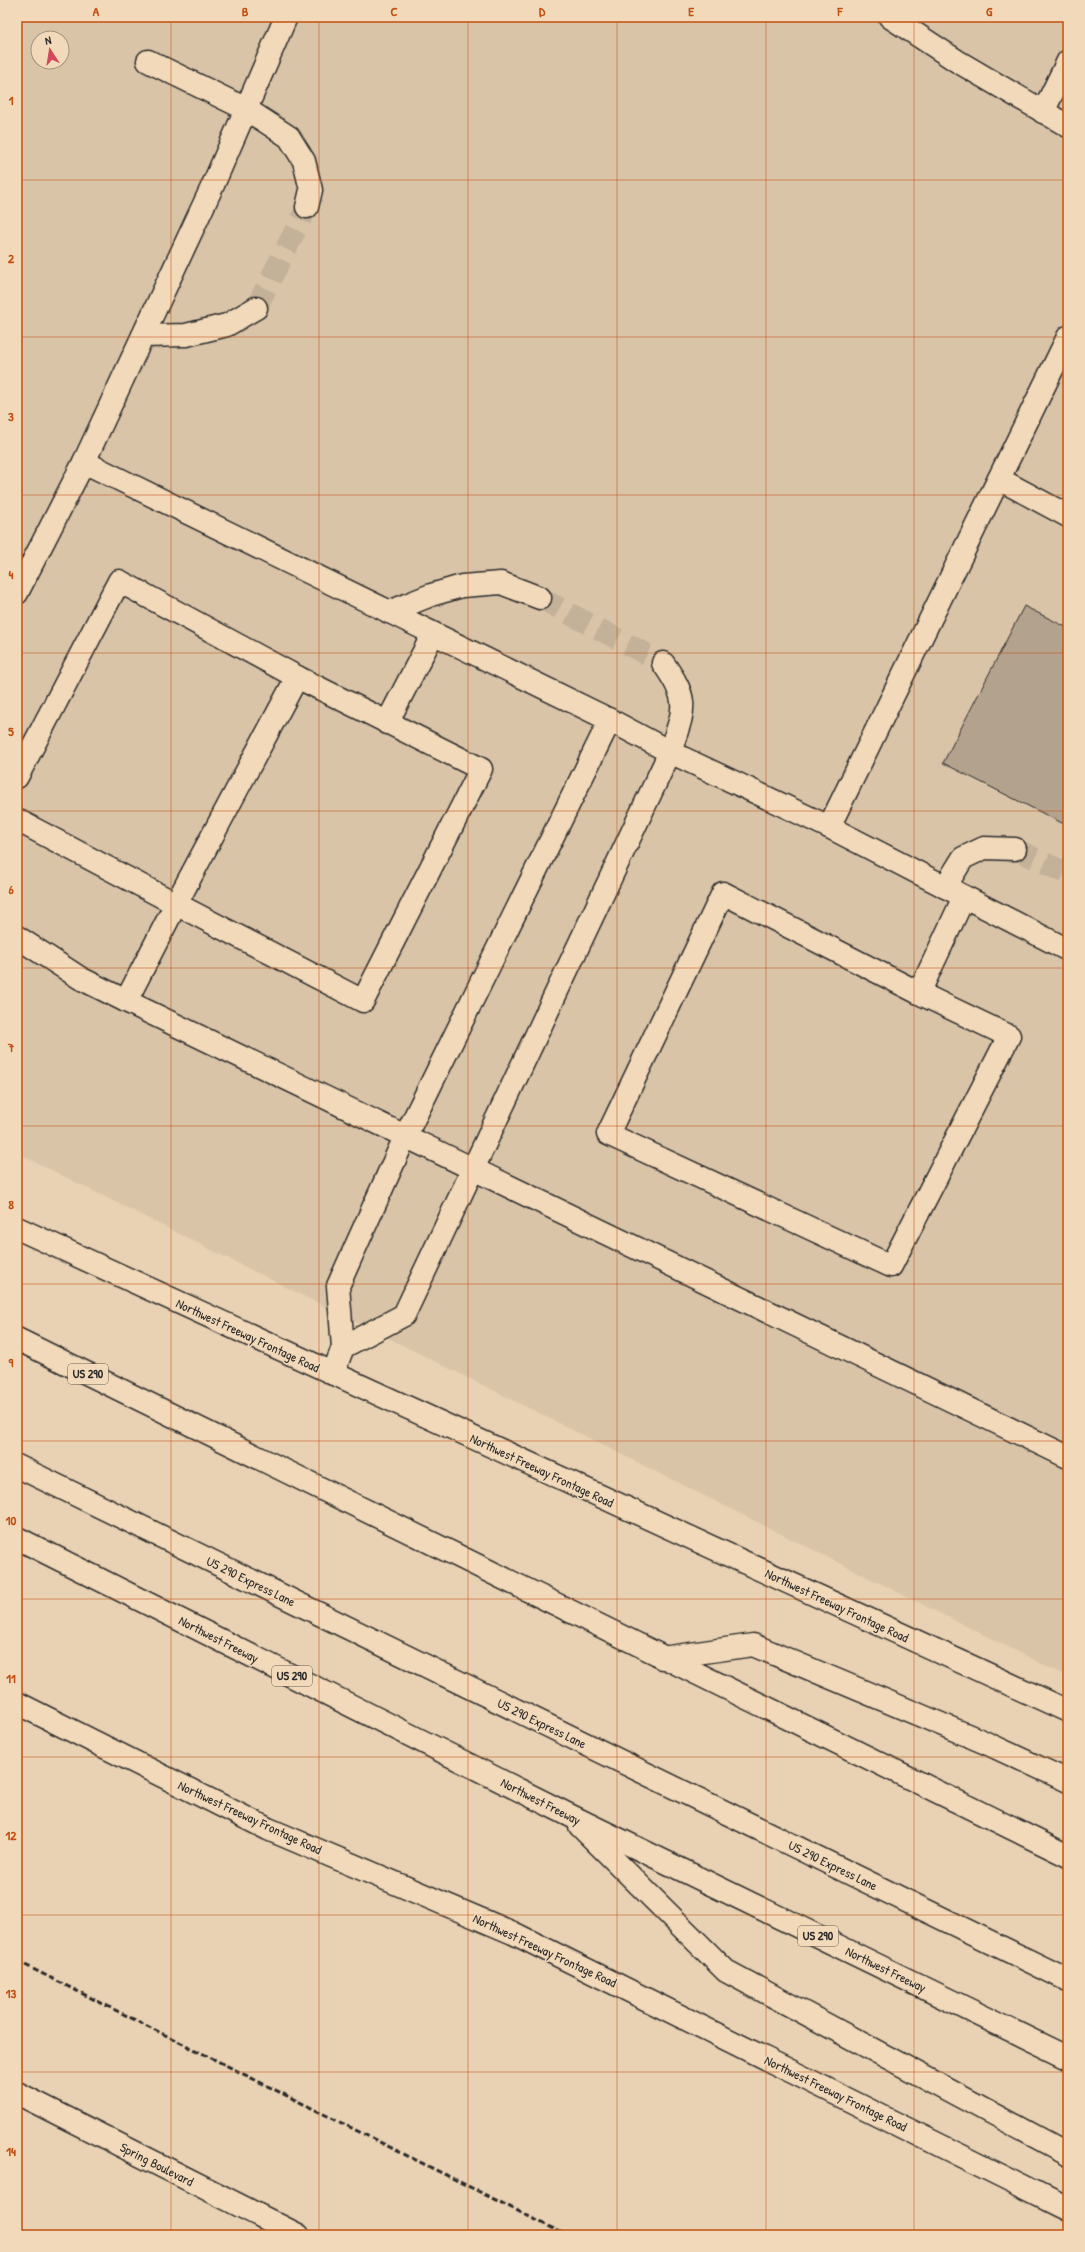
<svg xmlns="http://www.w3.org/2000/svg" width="1085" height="2252" font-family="'Patrick Hand',sans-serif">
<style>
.built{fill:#d9c4a8;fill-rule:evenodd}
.building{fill:#b3a38e;stroke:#2b2b2b}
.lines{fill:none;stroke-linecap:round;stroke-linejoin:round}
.minor-tunnel{stroke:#c3b198;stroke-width:22;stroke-dasharray:22 11;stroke-linecap:butt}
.minor-casing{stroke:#2b2b2b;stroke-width:25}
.major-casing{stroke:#2b2b2b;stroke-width:25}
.highway-casing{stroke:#2b2b2b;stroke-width:25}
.minor{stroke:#f1d9b9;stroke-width:22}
.major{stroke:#f1d9b9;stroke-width:22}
.highway{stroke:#f1d9b9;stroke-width:22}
.rail{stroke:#2b2b2b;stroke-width:3;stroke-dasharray:6 3;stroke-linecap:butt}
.grid{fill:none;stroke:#c25012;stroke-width:1;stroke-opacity:0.55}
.labels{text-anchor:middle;stroke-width:3;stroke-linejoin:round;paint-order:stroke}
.shield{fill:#f1d9b9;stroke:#665f56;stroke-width:1}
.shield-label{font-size:12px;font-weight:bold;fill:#2b2b2b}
.street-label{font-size:13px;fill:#2b2b2b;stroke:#f1d9b9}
.neatline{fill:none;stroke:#c25012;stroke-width:1.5}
.grid-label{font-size:13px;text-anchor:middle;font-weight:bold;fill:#c25012}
</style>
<rect width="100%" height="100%" fill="#e9d2b3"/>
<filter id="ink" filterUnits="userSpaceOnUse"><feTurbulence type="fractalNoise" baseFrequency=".025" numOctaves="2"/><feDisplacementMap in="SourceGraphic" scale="8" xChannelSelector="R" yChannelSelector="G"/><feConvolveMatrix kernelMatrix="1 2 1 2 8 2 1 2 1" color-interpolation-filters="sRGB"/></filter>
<g filter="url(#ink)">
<path class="built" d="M17 17H1068V1677L17 1153ZM38 38H62V62H38Z"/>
<polygon class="building" points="1024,606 1068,628 1068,826 943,763"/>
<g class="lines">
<g class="minor-tunnel">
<polyline points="256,308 307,207"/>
<polyline points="540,598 663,663"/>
<polyline points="1015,849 1068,874"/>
</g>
<g class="minor-casing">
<g id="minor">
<polyline points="890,17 957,61 1068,126"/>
<polyline points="148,61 246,109 289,137 304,161 311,190 307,207"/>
<polyline points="1043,112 1068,61"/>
<polyline points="143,336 186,335 227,325 256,308"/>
<polyline points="1068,337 829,827 1068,950"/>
<polyline points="84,462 213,185 286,17"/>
<polyline points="999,479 1068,516"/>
<polyline points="17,593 84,462 610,720 670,752 829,827"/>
<polyline points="389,612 431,595 462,586 501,583 540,598"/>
<polygon points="297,677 481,769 363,1001 176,904"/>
<polyline points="387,723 433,634"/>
<polyline points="17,777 119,581 297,677"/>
<polyline points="17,820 176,904 126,1001"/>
<polyline points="945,887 963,858 984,848 1015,849"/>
<polygon points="723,893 919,993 1009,1036 891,1266 608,1134"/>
<polyline points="17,937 80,978 126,1001 1068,1457"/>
<polyline points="919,993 964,897"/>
<path d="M343 1347 404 1315 670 752C684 709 691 702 663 663"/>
<polyline points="333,1374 343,1347 338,1286 405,1137 610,720"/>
<polyline points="17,2093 298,2235"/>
</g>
</g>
<g class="major-casing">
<g id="major">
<polyline points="17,1228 1068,1711"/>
<polyline points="17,1703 268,1829 513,1933 1068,2209"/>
</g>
</g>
<g class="highway-casing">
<g id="highway">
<polyline points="17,1339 1068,1856"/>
<polyline points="17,1466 1068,1980"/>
<polyline points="17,1538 567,1814 1068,2058"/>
<polyline points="662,1658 753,1645 986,1743 1068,1781"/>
<polyline points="580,1826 726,1971 1068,2154"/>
</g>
</g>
<use href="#minor" class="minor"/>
<use href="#major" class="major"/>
<use href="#highway" class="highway"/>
<polyline class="rail" points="17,1961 566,2235"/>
</g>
</g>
<path class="grid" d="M171 17V2235M319 17V2235M468 17V2235M617 17V2235M766 17V2235M914 17V2235M17 180H1068M17 337H1068M17 495H1068M17 653H1068M17 811H1068M17 968H1068M17 1126H1068M17 1284H1068M17 1441H1068M17 1599H1068M17 1757H1068M17 1915H1068M17 2072H1068"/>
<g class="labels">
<g class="shield">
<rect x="68" y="1364" width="40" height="20" rx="3"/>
<rect x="272" y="1666" width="40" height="20" rx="3"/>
<rect x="798" y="1926" width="40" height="20" rx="3"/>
</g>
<g class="shield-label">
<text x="88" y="1378">US 290</text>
<text x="292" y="1680">US 290</text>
<text x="818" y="1940">US 290</text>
</g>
<g class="street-label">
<text transform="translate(248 1335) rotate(25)" y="5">Northwest Freeway Frontage Road</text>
<text transform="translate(542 1470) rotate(25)" y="5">Northwest Freeway Frontage Road</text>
<text transform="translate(251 1581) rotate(26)" y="5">US 290 Express Lane</text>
<text transform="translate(837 1605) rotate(25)" y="5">Northwest Freeway Frontage Road</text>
<text transform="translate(219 1639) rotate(27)" y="5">Northwest Freeway</text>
<text transform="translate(542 1723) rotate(26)" y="5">US 290 Express Lane</text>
<text transform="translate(541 1801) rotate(27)" y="5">Northwest Freeway</text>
<text transform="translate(250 1817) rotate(25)" y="5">Northwest Freeway Frontage Road</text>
<text transform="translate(833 1865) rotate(26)" y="5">US 290 Express Lane</text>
<text transform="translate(545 1950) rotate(25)" y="5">Northwest Freeway Frontage Road</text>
<text transform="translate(886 1969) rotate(26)" y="5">Northwest Freeway</text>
<text transform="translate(836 2093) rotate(26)" y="5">Northwest Freeway Frontage Road</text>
<text transform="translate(157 2164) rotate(27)" y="5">Spring Boulevard</text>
</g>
</g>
<rect width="1085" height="2252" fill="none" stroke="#f1d9b9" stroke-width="44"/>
<g transform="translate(50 50) rotate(348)"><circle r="19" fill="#f1d9b9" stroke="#a29380"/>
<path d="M0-3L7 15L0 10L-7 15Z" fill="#d1495b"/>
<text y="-6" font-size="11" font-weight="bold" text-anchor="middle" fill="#2b2b2b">N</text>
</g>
<rect x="22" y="22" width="1041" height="2208" class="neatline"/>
<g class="grid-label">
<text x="96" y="16">A</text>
<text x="245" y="16">B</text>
<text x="394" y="16">C</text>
<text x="542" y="16">D</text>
<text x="691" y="16">E</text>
<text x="840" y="16">F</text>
<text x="989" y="16">G</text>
<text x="11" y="105">1</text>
<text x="11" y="263">2</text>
<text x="11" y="421">3</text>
<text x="11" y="579">4</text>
<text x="11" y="736">5</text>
<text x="11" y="894">6</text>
<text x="11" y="1052">7</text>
<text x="11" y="1209">8</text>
<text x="11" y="1367">9</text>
<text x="11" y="1525">10</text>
<text x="11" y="1683">11</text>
<text x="11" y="1840">12</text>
<text x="11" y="1998">13</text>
<text x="11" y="2156">14</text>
</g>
</svg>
